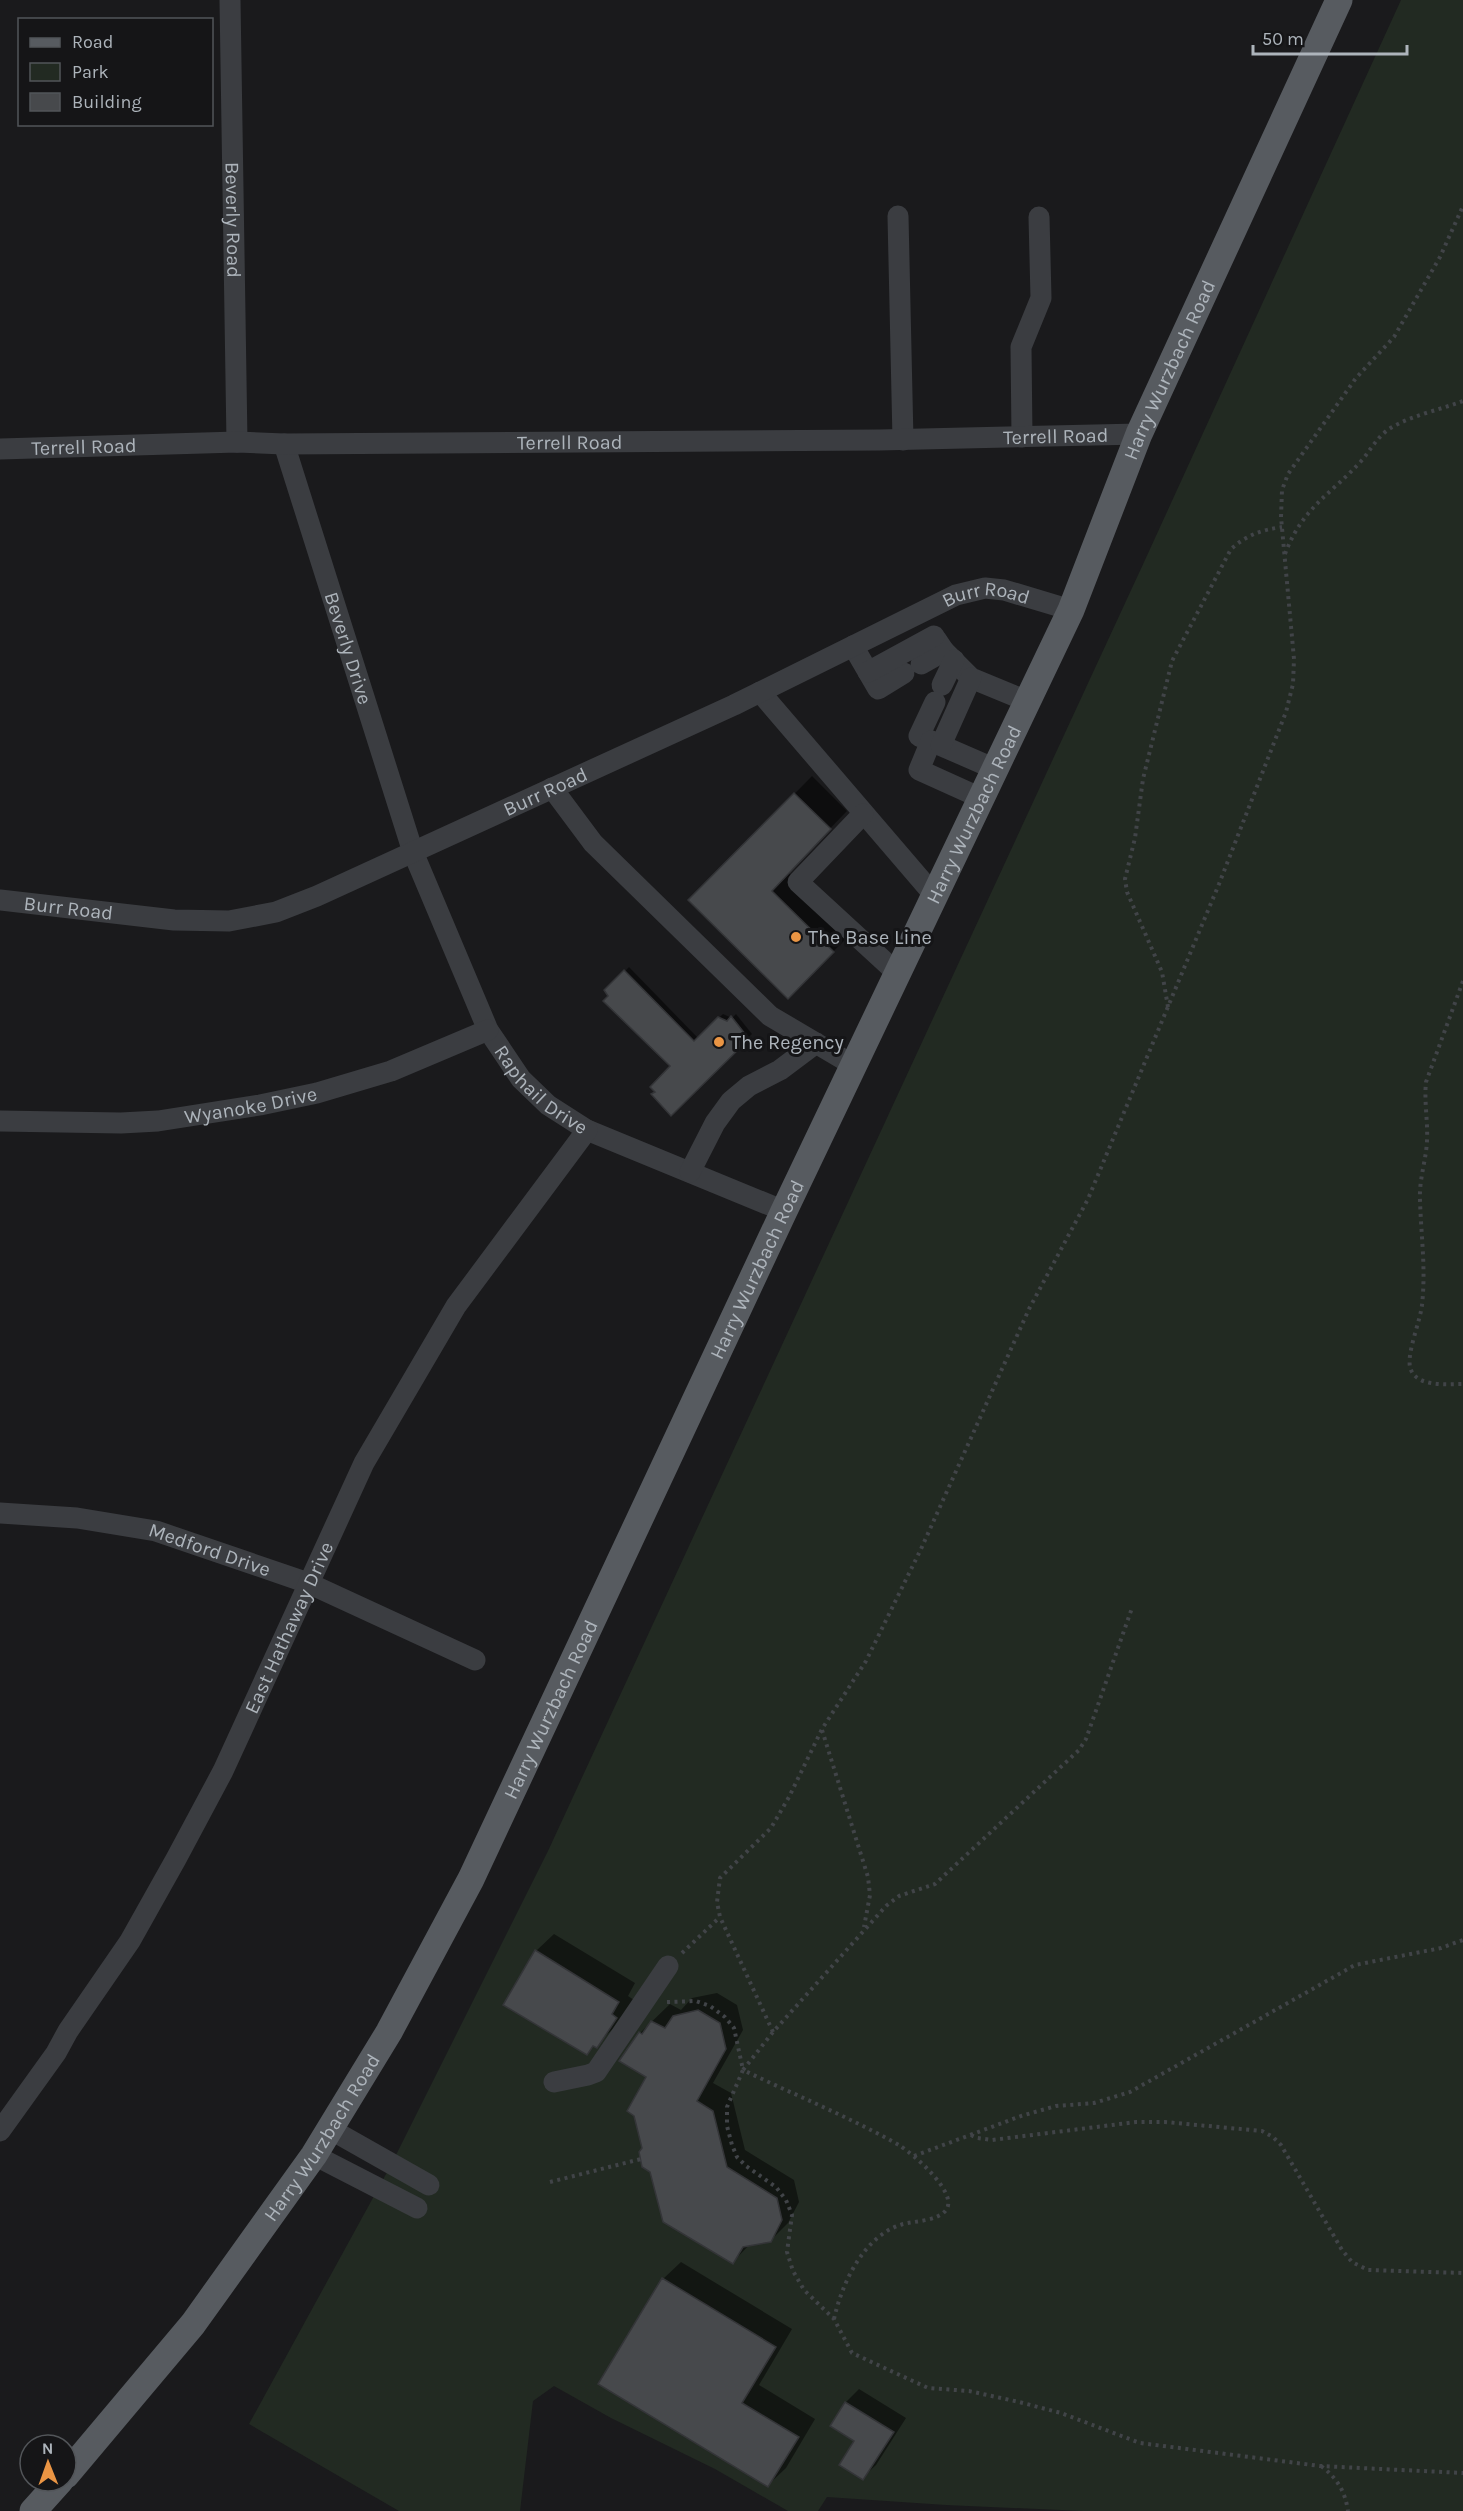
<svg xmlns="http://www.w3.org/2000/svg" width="1463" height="2511" font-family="Karla,sans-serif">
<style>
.green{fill:#222a22}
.shadow{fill:#0007}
.building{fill:#47494c;stroke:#343538;stroke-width:1.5}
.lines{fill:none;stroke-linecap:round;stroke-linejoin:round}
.path{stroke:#414448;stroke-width:4;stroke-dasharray:3 4.5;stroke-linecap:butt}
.minor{stroke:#3b3d41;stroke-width:21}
.major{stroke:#575b60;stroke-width:27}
.poi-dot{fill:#ea9544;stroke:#151517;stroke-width:2}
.labels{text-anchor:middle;stroke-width:6;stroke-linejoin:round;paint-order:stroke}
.street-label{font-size:20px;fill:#adb4bb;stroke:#151517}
.poi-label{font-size:20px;fill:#adb4bb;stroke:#151517;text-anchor:start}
</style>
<rect width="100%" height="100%" fill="#1a1a1c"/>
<polygon class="green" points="1401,0 1463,0 1463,2511 1083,2511 946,2505 827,2497 818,2511 788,2511 715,2469 611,2418 554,2386 533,2401 520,2511 399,2511 249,2424 391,2165 548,1851 1145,560"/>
<g class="shadow">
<polygon points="812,776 847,811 788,872 851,934 788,996 690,900"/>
<polygon points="629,967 698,1038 723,1014 732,1018 736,1014 752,1034 671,1114 656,1091 672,1066 606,991"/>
<polygon points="554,1934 635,1983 628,1996 634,2000 614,2028 587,2053 536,1951"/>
<polygon points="717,1993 737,2005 743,2030 713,2083 731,2093 745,2150 794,2180 799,2202 788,2223 770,2241 750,2244 733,2262 652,2171 644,2148 648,2077 640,2033 670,2004 681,2010 692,1998"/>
<polygon points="681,2262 792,2329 759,2385 815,2419 786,2468 768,2485 663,2279"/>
<polygon points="859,2389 906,2418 876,2465 862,2478 856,2441 832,2426 846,2402"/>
</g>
<g class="building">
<polygon points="794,793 831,829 772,891 834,952 788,999 688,900"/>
<polygon points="624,970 694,1041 718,1017 727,1021 731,1016 749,1039 671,1116 651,1094 655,1092 650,1087 670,1066 603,1001 608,996 604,990"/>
<polygon points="535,1950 619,2002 612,2014 617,2018 597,2048 593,2046 587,2055 503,2005"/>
<polygon points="698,2010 720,2023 726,2049 697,2101 713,2111 727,2167 777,2198 782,2220 771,2242 743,2247 733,2264 663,2222 650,2172 642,2167 639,2152 642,2148 634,2116 627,2111 646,2077 619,2061 639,2032 642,2034 651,2021 665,2028 673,2016"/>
<polygon points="662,2278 776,2347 742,2403 799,2437 768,2487 598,2384"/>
<polygon points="845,2402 894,2432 863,2480 839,2465 854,2441 830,2426"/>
</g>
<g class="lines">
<g class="path">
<path d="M1285 554C1303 506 1332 494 1363 459 1374 445 1380 432 1398 424 1418 414 1442 409 1463 401"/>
<path d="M1463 981 1426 1082C1424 1102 1428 1121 1427 1141 1426 1161 1419 1179 1420 1200 1421 1235 1426 1269 1422 1305 1420 1322 1407 1352 1410 1367 1415 1388 1448 1384 1463 1384"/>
<path d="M1168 1007 1162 972 1127 892 1125 879 1135 838 1143 779 1172 661 1231 549C1247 535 1261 530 1282 527"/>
<polyline points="822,1730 868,1877 870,1895 864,1927"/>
<polyline points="682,1953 720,1917"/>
<polyline points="667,2002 696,2001 710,2006 725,2017 734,2028 743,2070 727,2107 727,2126 732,2145 737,2157 746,2166 776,2187 786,2200 792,2215 787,2252 793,2271 804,2290 834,2319 852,2353 928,2388 969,2391 1019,2402 1061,2413 1140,2443 1320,2466 1463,2473"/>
<polyline points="773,2032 720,1917 717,1902 720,1878 771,1828 789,1797 822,1729 866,1661 921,1549 1029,1309 1088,1199 1219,884 1286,712 1293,684 1294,659 1281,517 1282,490 1288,474 1356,378 1394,337 1440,257 1463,206"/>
<polyline points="971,2135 977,2138 992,2140 1136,2122 1165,2122 1262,2131 1273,2137 1281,2145 1342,2250 1352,2262 1368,2270 1463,2273"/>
<polyline points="914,2156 1021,2116 1056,2106 1094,2103 1130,2092 1355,1965 1441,1948 1463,1940"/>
<polyline points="550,2182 641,2159"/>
<path d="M834 2319C842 2283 864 2235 903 2224 915 2221 938 2221 946 2210 959 2193 913 2154 899 2145 849 2117 795 2095 743 2070L773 2032 886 1906 899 1896 935 1884 1079 1750 1086 1739 1132 1608"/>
<path d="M1321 2466C1337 2478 1345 2491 1348 2511"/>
</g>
<g class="minor">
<path id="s1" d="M230 0 237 442"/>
<polyline points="898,216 903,440"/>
<polyline points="1022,437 1021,347 1041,298 1039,217"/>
<path id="s2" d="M284 444 413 852 488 1030 521 1079 548 1105 587 1130 784 1211"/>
<path id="s3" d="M0 449 237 442 284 444 879 440 1139 434"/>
<polyline points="853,646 878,689 904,673"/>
<polyline points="944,651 971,678 1027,701"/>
<polyline points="921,664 944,651 936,639"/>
<polyline points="868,672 934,636"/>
<polyline points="942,685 954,660"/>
<polyline points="760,692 934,895"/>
<polyline points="935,702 919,736 995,769"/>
<polyline points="931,741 919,770 981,798"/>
<polyline points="941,745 971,678"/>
<polyline points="552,788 593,843 770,1016 853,1065"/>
<polyline points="863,814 798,882 897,973"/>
<path id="s4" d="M0 900 174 920 229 921 276 912 317 896 734 705 956 595 985 588 1004 590 1071 610"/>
<path id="s5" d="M0 1121 121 1123 158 1121 260 1105 317 1093 391 1071 488 1030"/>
<polyline points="690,1172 715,1123 731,1101 749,1086 780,1070 816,1043"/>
<path id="s6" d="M0 1513 77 1518 156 1531 308 1583 475 1660"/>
<polyline points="554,2082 588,2075 596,2072 668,1966"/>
<polyline points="330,2129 429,2185"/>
<path id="s7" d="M0 2131 56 2053 68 2031 130 1941 176 1859 223 1771 364 1463 456 1306 587 1130"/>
<polyline points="314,2155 417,2208"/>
</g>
<g class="major">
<path id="s8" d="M66 2475 193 2324 314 2155 389 2032 471 1879 784 1211 1071 610 1139 434 1339 0"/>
<polyline points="33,2511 60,2481"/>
</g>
</g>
<g class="poi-dot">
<circle cx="796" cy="937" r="6"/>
<circle cx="719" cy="1042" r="6"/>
</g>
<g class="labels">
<g class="street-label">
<text dy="7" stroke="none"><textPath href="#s1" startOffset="220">Beverly Road</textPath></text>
<text dy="7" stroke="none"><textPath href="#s8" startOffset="2386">Harry Wurzbach Road</textPath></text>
<text dy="7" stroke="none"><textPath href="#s3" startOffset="1056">Terrell Road</textPath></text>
<text dy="7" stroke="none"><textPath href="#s3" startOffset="570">Terrell Road</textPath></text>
<text dy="7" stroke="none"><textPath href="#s3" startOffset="84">Terrell Road</textPath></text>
<text dy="7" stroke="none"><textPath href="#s4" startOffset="1059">Burr Road</textPath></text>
<text dy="7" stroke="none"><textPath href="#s2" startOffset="214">Beverly Drive</textPath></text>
<text dy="7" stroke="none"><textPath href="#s4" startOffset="573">Burr Road</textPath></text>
<text dy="7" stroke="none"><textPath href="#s8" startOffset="1900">Harry Wurzbach Road</textPath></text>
<text dy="7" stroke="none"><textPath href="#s4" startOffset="69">Burr Road</textPath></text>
<text dy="7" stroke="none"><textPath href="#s2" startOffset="702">Raphail Drive</textPath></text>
<text dy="7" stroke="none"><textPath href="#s5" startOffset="252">Wyanoke Drive</textPath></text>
<text dy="7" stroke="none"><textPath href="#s8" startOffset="1396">Harry Wurzbach Road</textPath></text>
<text dy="7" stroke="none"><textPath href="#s6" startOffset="214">Medford Drive</textPath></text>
<text dy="7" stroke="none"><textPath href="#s7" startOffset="582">East Hathaway Drive</textPath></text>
<text dy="7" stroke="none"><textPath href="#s8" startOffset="910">Harry Wurzbach Road</textPath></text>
<text dy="7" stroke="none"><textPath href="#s8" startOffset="424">Harry Wurzbach Road</textPath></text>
</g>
<g class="poi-label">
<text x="808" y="944">The Base Line</text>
<text x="731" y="1049">The Regency</text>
</g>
</g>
<rect x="18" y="18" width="195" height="108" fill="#151517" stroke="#525559" stroke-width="1.5"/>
<rect x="30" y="38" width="30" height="9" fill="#575b60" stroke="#525559" stroke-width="1.5"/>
<text x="72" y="48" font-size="18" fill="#adb4bb">Road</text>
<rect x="30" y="63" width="30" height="18" fill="#222a22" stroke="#525559" stroke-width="1.5"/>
<text x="72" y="78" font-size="18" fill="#adb4bb">Park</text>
<rect x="30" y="93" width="30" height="18" fill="#47494c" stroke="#525559" stroke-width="1.5"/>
<text x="72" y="108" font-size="18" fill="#adb4bb">Building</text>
<g transform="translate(48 2463) rotate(359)"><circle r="28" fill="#151517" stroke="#525559" stroke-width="1.5"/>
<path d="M0-4.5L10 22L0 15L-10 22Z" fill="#ea9544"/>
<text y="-9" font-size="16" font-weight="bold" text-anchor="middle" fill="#adb4bb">N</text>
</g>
<path d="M1253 45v9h154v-9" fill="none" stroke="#adb4bb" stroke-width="3"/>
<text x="1262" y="45" font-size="18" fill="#adb4bb" stroke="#151517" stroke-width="4.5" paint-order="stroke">50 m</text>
</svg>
